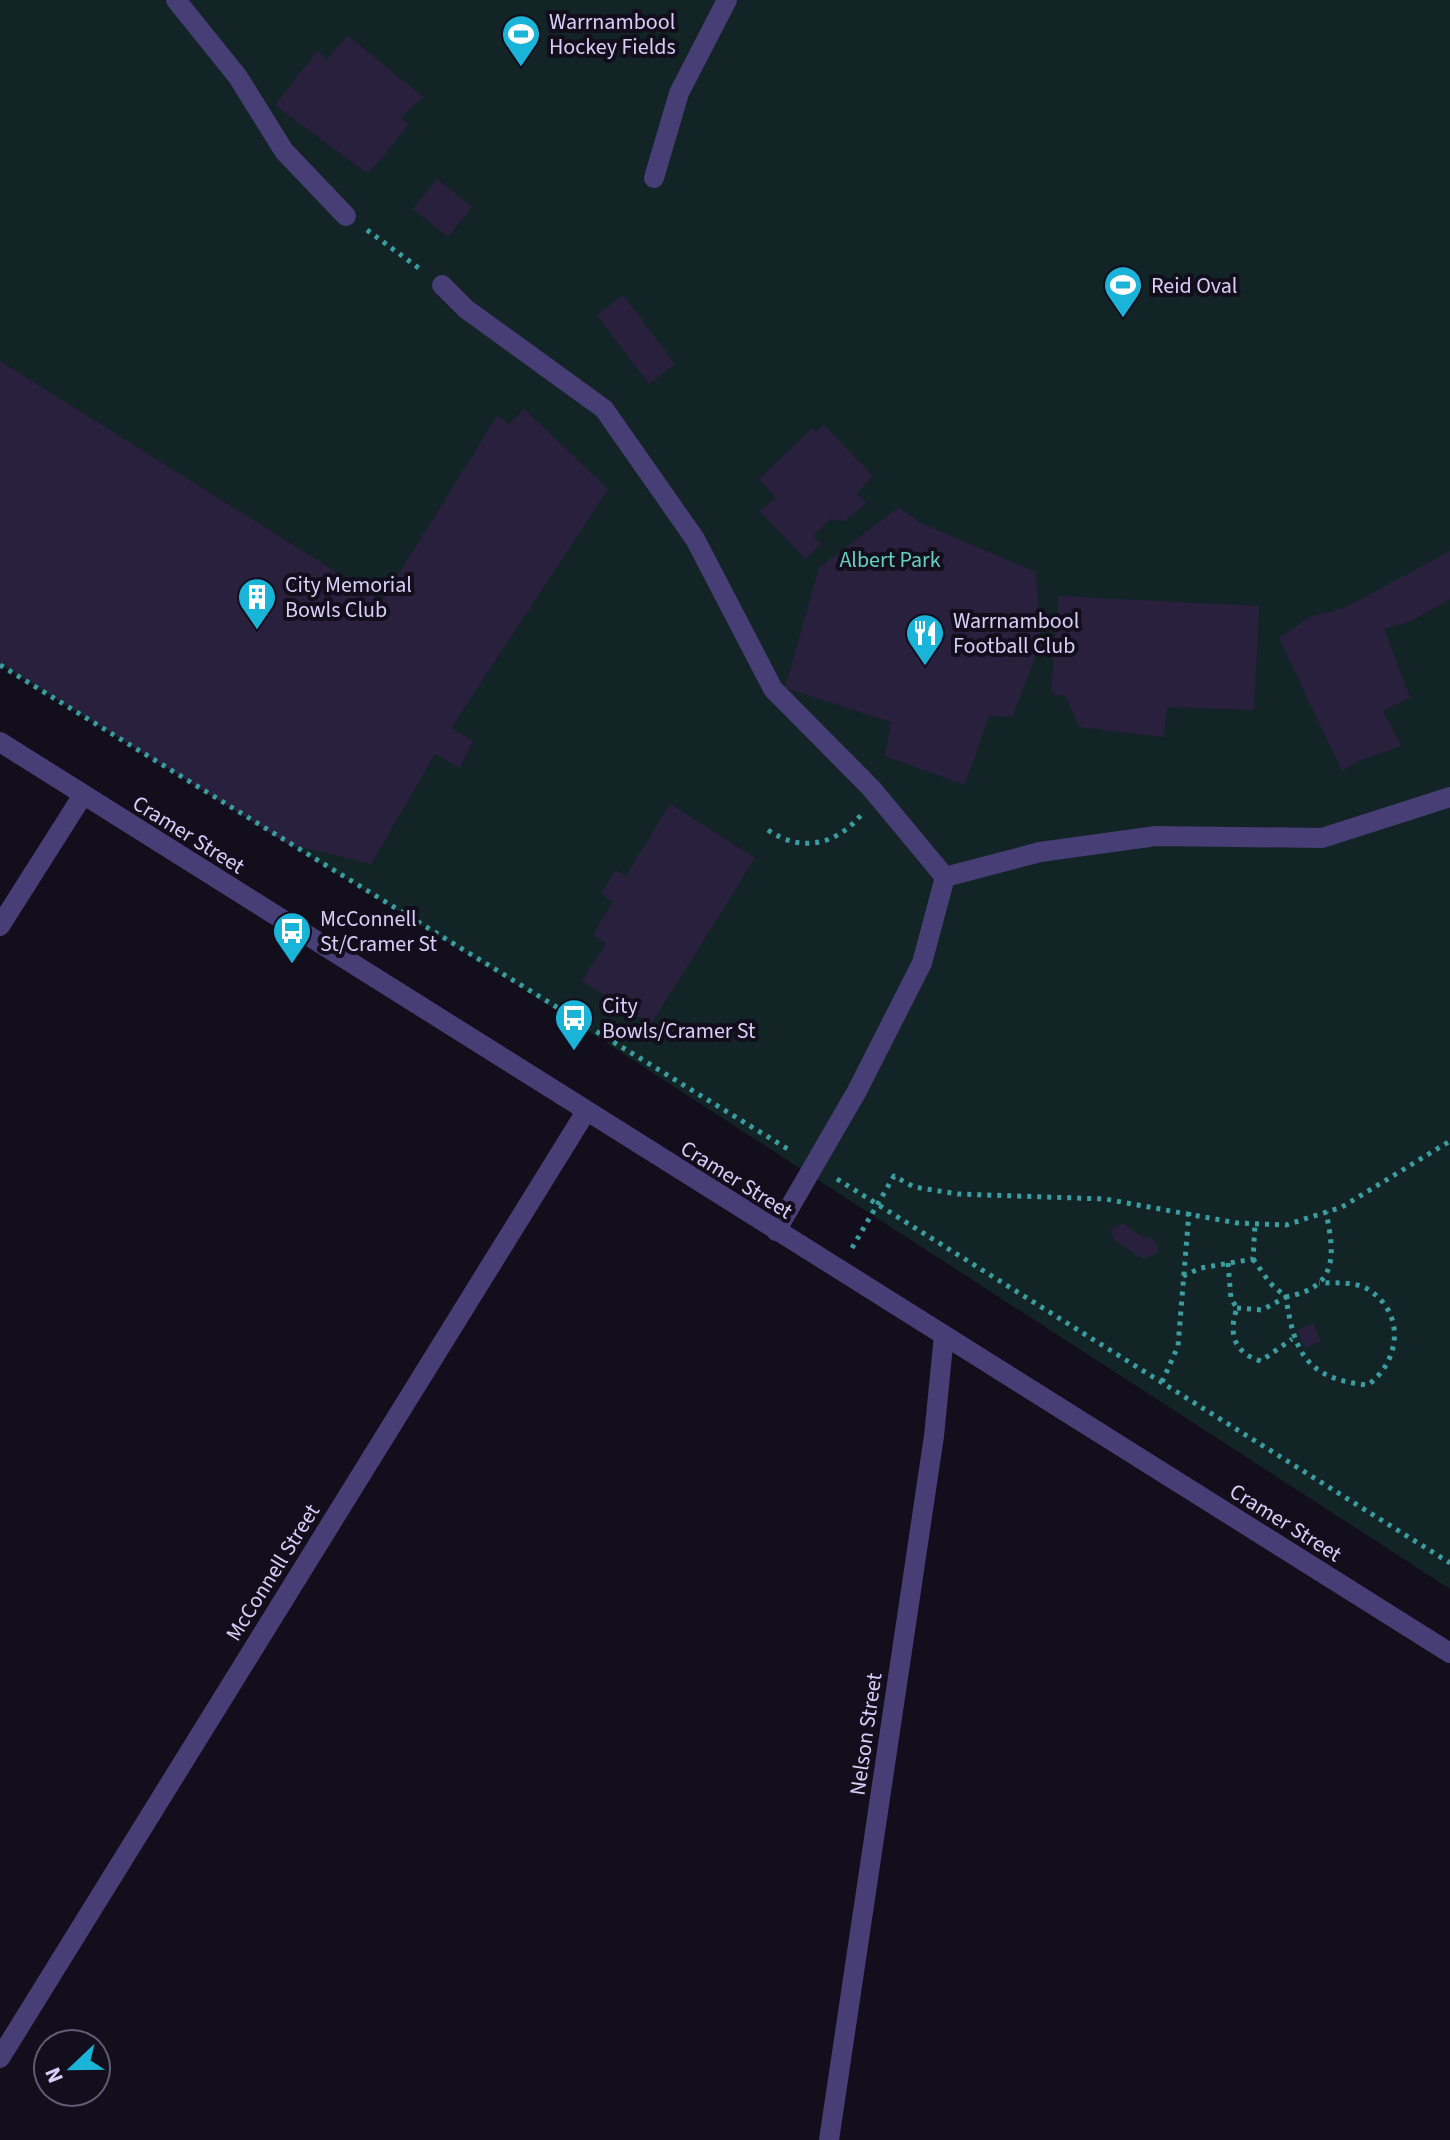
<svg xmlns="http://www.w3.org/2000/svg" width="1450" height="2140" font-family="'Source Sans 3',sans-serif">
<style>
.green{fill:#122425}
.building{fill:#29203e}
.lines{fill:none;stroke-linecap:round;stroke-linejoin:round}
.path{stroke:#3b9da0;stroke-width:5;stroke-dasharray:4 6;stroke-linecap:butt}
.minor{stroke:#463e75;stroke-width:20}
.labels{text-anchor:middle;stroke-width:8;stroke-linejoin:round;paint-order:stroke}
.poi-label{font-size:22px;fill:#d8cff9;stroke:#120e1c;text-anchor:start}
.park-label{font-size:22px;fill:#65cfbf;stroke:#120e1c}
.street-label{font-size:22px;fill:#d8cff9;stroke:#120e1c}
</style>
<rect width="100%" height="100%" fill="#120e1c"/>
<polygon class="green" points="0,0 1450,0 1450,1589 506,978 0,665"/>
<g class="building">
<polygon points="348,36 423,97 400,118 409,124 368,174 275,105 318,50 326,60"/>
<polygon points="437,179 472,207 448,237 413,209"/>
<polygon points="623,295 675,364 649,384 597,315"/>
<polygon points="0,361 382,601 497,416 509,424 524,409 608,489 451,728 473,741 460,768 435,754 371,864 288,844 0,662"/>
<polygon points="824,425 873,476 856,494 867,503 844,521 830,519 813,536 821,544 805,559 760,511 776,498 759,479 812,428 816,432"/>
<polygon points="899,507 920,523 1036,572 1041,642 1012,717 989,716 965,785 885,756 891,722 785,688 819,568"/>
<polygon points="1450,551 1450,599 1411,621 1384,629 1410,697 1383,711 1401,746 1358,761 1342,771 1279,638 1310,617 1346,607"/>
<polygon points="1058,596 1259,606 1254,710 1167,707 1164,737 1079,727 1066,697 1051,693"/>
<polygon points="670,804 755,858 651,1024 582,981 606,943 593,935 613,902 601,894 616,870 626,876"/>
<polygon points="1123,1223 1141,1236 1151,1238 1157,1244 1158,1252 1144,1259 1115,1241 1111,1229"/>
<polygon points="1313,1323 1321,1341 1305,1348 1297,1330"/>
</g>
<g class="lines">
<g class="path">
<polyline points="367,230 420,269"/>
<polyline points="0,665 791,1151"/>
<path d="M768 830C801 853 836 845 861 815"/>
<polyline points="837,1179 1450,1563"/>
<polyline points="852,1248 894,1176 914,1187 958,1194 1105,1199 1237,1223 1286,1225 1342,1207 1450,1141"/>
<path d="M1253 1259 1270 1283 1286 1297C1338 1287 1335 1256 1326 1212"/>
<path d="M1228 1263 1231 1299 1237 1308C1228 1334 1234 1353 1261 1361L1292 1339"/>
<polyline points="1183,1276 1201,1268 1253,1259 1255,1224"/>
<path d="M1237 1308 1262 1310 1286 1297C1294 1353 1307 1379 1368 1385 1400 1361 1406 1314 1369 1290 1355 1281 1334 1283 1319 1283"/>
<polyline points="1162,1382 1178,1346 1189,1212"/>
</g>
<g class="minor">
<polyline points="176,0 238,77 284,151 346,216"/>
<polyline points="654,178 679,93 727,0"/>
<polyline points="442,285 466,309 604,409 695,539 773,689 871,788 945,877"/>
<polyline points="0,742 1450,1653"/>
<polyline points="0,926 83,795"/>
<polyline points="776,1231 857,1091 922,963 945,877 1040,852 1156,836 1322,838 1450,797"/>
<polyline points="0,2058 585,1113"/>
<polyline points="829,2140 934,1436 944,1335"/>
</g>
</g>
<defs>
<g id="stadium-pin" transform="scale(2)"><path d="M0 17L-7.5 6A9.5 9.5 0 1 1 7.5 6Z" fill="#1bb4d9" stroke="#120e1c"/><path d="M0-5a6.5 5 0 1 0 0 10a6.5 5 0 1 0 0-10ZM-3.5-1.8h7v3.6h-7Z" fill="#fff"/></g>
<g id="building-pin" transform="scale(2)"><path d="M0 17L-7.5 6A9.5 9.5 0 1 1 7.5 6Z" fill="#1bb4d9" stroke="#120e1c"/><path d="M-4-6H4V6H1V3H-1V6H-4ZM-2.5-4.3h1.7v1.8h-1.7ZM.8-4.3h1.7v1.8H.8ZM-2.5-1h1.7V.8h-1.7ZM.8-1h1.7V.8H.8Z" fill="#fff"/></g>
<g id="restaurant-pin" transform="scale(2)"><path d="M0 17L-7.5 6A9.5 9.5 0 1 1 7.5 6Z" fill="#1bb4d9" stroke="#120e1c"/><path d="M-5-6h1v4h1v-4h1v4h1v-4h1v5L-1.5 .5V6h-2V.5L-5-1ZM5-6V6H3V1.5H1.5Q1.5-4 5-6Z" fill="#fff"/></g>
<g id="bus-pin" transform="scale(2)"><path d="M0 17L-7.5 6A9.5 9.5 0 1 1 7.5 6Z" fill="#1bb4d9" stroke="#120e1c"/><path d="M-5-6H5V4H4V6H2V4H-2V6H-4V4H-5ZM-3.5-4V0h7V-4ZM-3.5 1.2v1.5H-2V1.2ZM2 1.2v1.5H3.5V1.2Z" fill="#fff"/></g>
</defs>
<g fill-rule="evenodd">
<use href="#stadium-pin" x="521" y="34"/>
<use href="#stadium-pin" x="1123" y="285"/>
<use href="#building-pin" x="257" y="597"/>
<use href="#restaurant-pin" x="925" y="633"/>
<use href="#bus-pin" x="292" y="931"/>
<use href="#bus-pin" x="574" y="1018"/>
</g>
<g class="labels">
<g class="poi-label">
<text x="549" y="29">Warrnambool<tspan x="549" dy="25">Hockey Fields</tspan></text>
<text x="1151" y="293">Reid Oval</text>
<text x="285" y="592">City Memorial<tspan x="285" dy="25">Bowls Club</tspan></text>
<text x="953" y="628">Warrnambool<tspan x="953" dy="25">Football Club</tspan></text>
<text x="320" y="926">McConnell<tspan x="320" dy="25">St/Cramer St</tspan></text>
<text x="602" y="1013">City<tspan x="602" dy="25">Bowls/Cramer St</tspan></text>
</g>
<g class="park-label">
<text x="890" y="567">Albert Park</text>
</g>
<g class="street-label">
<text transform="translate(189 834) rotate(32)" y="8">Cramer Street</text>
<text transform="translate(737 1179) rotate(32)" y="8">Cramer Street</text>
<text transform="translate(1286 1522) rotate(32)" y="8">Cramer Street</text>
<text transform="translate(272 1572) rotate(-58)" y="8">McConnell Street</text>
<text transform="translate(865 1734) rotate(-82)" y="8">Nelson Street</text>
</g>
</g>
<g transform="translate(72 2068) rotate(248)"><circle r="38" fill="#120e1c" stroke="#615b74" stroke-width="2"/>
<path d="M0-6L14 30L0 20L-14 30Z" fill="#1bb4d9"/>
<text y="-12" font-size="22" font-weight="bold" text-anchor="middle" fill="#d8cff9">N</text>
</g>
</svg>
